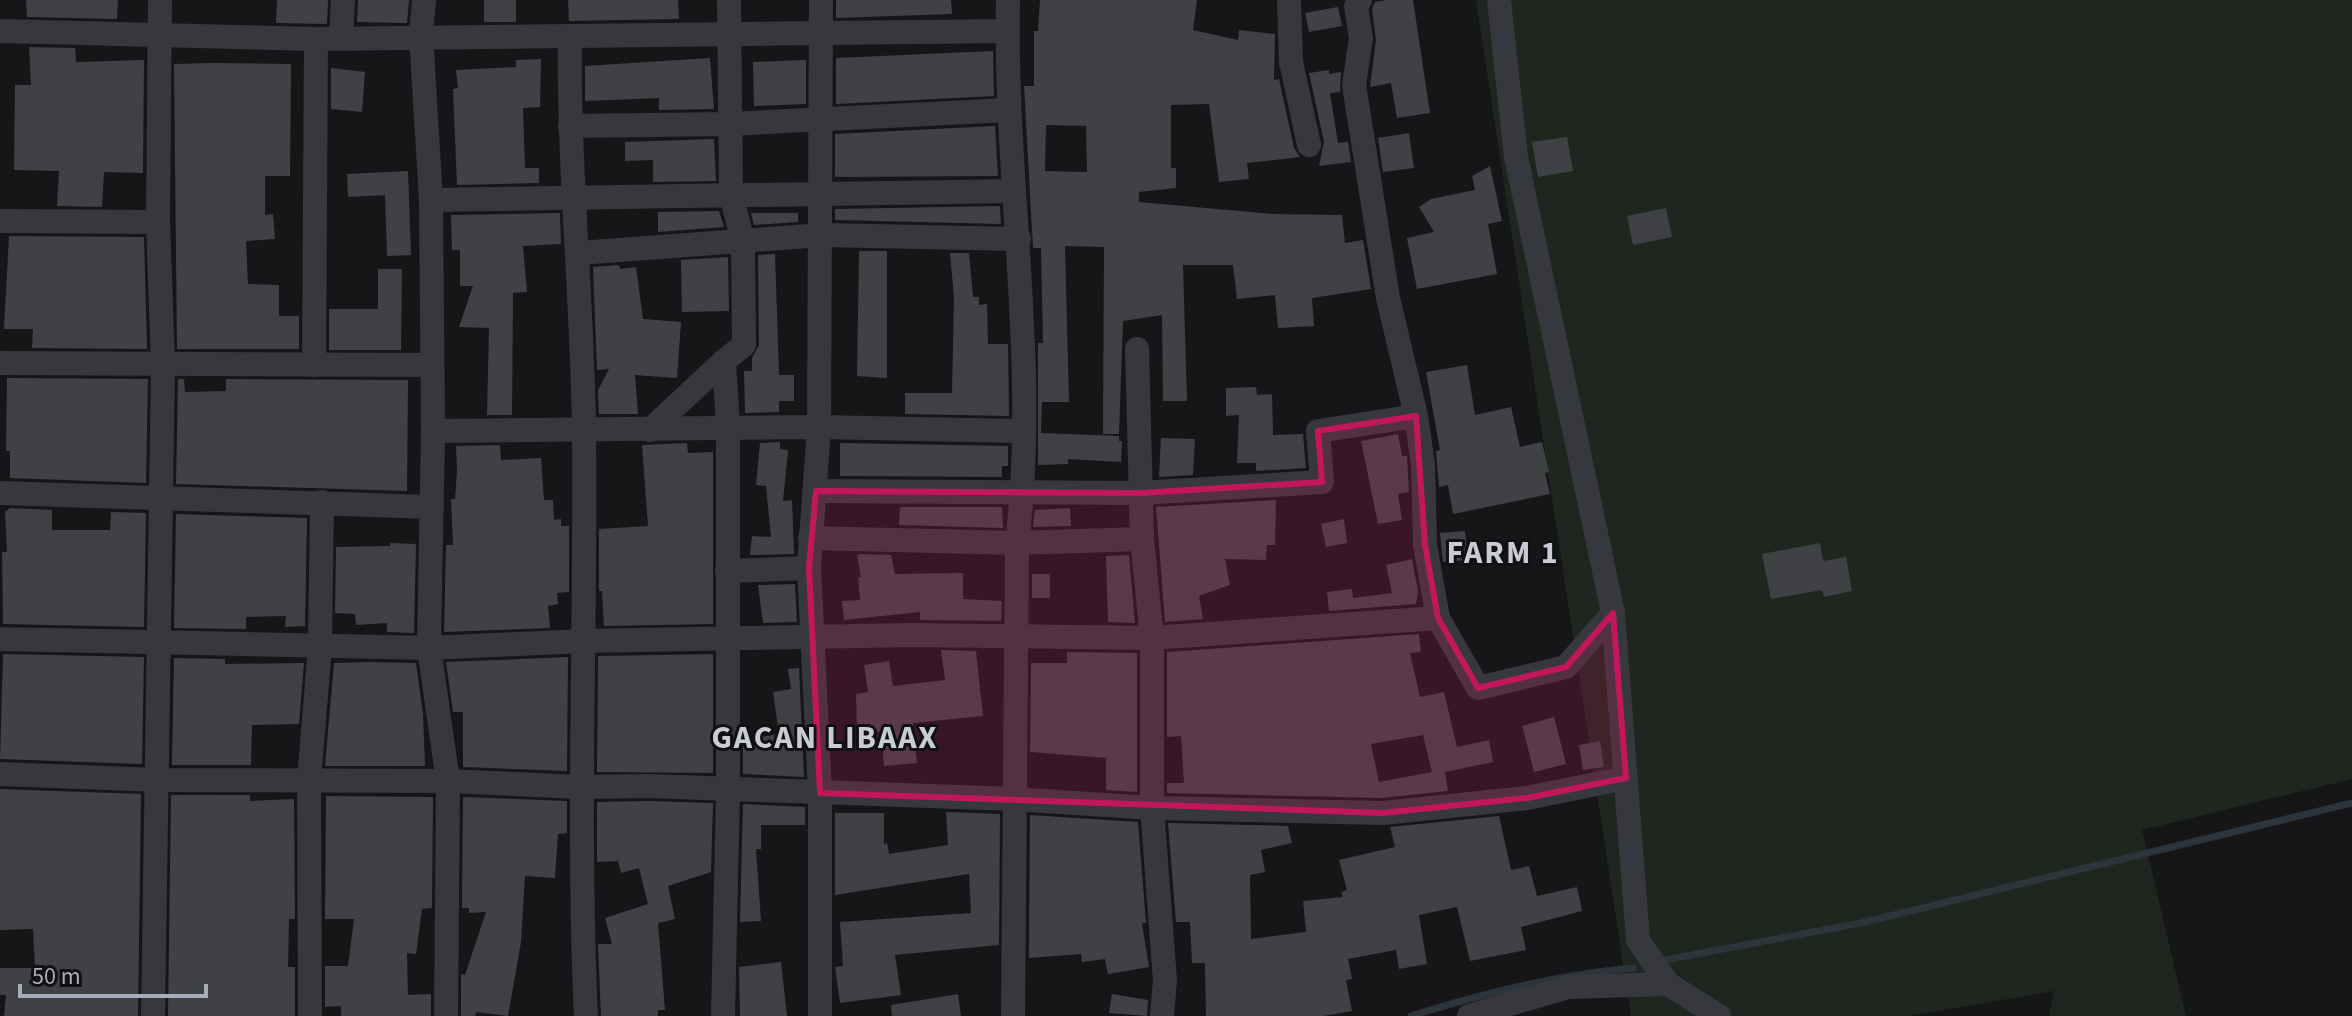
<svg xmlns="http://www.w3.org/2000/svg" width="2352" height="1016" font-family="'Source Sans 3',sans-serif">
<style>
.green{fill:#1e261f}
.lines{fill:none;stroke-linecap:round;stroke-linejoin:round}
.stream{stroke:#2c353c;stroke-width:7}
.building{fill:#404145;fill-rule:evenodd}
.street{stroke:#37383d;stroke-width:24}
.marked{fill:#c2185b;fill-opacity:0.2;stroke:#c2185b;stroke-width:6;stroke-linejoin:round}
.labels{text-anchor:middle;stroke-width:6;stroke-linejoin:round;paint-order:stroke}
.district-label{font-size:32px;font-weight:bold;letter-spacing:2px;fill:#c9ccd4;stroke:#111113}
</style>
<rect width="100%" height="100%" fill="#161618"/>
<polygon class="green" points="1476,0 2352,0 2352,779 2142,830 2186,1016 2049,1016 2054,991 1908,1016 1631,1016"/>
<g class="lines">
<g class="stream">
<polyline points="1665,960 1861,923 2352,803"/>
<path d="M1411 1016C1485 993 1556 975 1633 968"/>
</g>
</g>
<g class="building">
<polygon points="26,0 118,0 117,19 27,17"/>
<polygon points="277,0 328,0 327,24 276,23"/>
<polygon points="358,0 409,0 407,23 357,22"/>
<rect x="484" y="0" width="32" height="22"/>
<polygon points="568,0 678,0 679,19 569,21"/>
<polygon points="836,0 951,0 952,14 836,18"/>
<path d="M1040 0H1197L1193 30 1238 40 1239 30 1275 34 1274 80 1279 79 1294 148 1300 157 1247 163 1249 179 1219 182 1209 104 1171 105V168H1176V188L1139 192V202L1272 214 1342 215 1345 243 1363 240 1371 289 1312 298 1314 326 1278 328 1275 295 1237 299 1233 265H1183L1187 401H1163L1162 315 1123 321 1119 434H1103L1104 247 1065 246 1069 402H1042L1041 433 1119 436V441H1122L1121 462 1068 459V464L1038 465V343H1043L1041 248H1033L1024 86H1034V31H1038ZM1046 125 1086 126 1087 172 1045 171Z"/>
<polygon points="1387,0 1413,0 1430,113 1397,118 1391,83 1370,87 1376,40 1372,9 1375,2"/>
<polygon points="1338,7 1342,26 1309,32 1305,13"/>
<polygon points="29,47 75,48 76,62 144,60 143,173 104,172 102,207 57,206 59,171 14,170 15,85 31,85"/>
<polygon points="993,51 994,96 836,104 836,58"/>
<polygon points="710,58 714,109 659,110 659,98 585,101 585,66"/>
<polygon points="541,59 540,107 523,108 525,168 539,168 539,183 457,185 453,89 458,88 456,70 516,67 516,60"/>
<polygon points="806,60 806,104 754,106 753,62"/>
<polygon points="212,63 291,64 290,176 265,176 265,215 273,214 275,239 246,241 248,284 279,285 279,316 299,316 299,349 177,349 174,64"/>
<polygon points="331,68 365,72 362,112 331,109"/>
<polygon points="1329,70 1329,74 1341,72 1340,92 1330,93 1338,143 1348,142 1351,162 1319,166 1324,142 1309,73"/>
<polygon points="995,126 998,176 835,177 835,134"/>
<polygon points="1409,133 1414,168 1383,172 1378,138"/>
<polygon points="1567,137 1573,171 1538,177 1532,142"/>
<polygon points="714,139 716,181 653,182 653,160 625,161 625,142"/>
<polygon points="1490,166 1502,221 1488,224 1497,274 1417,289 1407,238 1434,232 1419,207 1431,199 1475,190 1472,176"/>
<polygon points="408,171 411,255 387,256 385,195 348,197 347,174"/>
<polygon points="1000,206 1001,224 835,220 835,209"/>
<polygon points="1666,208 1672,237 1633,245 1627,216"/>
<polygon points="719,211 724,227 658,232 658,212"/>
<polygon points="560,213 561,244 523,246 527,292 513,293 512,415 487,415 489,328 459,327 473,286 460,286 460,250 452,250 451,215"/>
<polygon points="751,213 798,213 798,222 754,225"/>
<polygon points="9,236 144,237 147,349 32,348 33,329 4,329"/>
<polygon points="859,251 887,251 887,378 857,376"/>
<polygon points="950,253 969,253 973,297 979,297 979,305 987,304 988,344 1008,344 1009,416 905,414 905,393 952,393 954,298"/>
<polygon points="775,254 779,375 794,375 794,401 779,401 779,412 745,413 744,371 752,371 752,358 759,345 758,255"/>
<polygon points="728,257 729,311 682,312 681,260"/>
<polygon points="619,265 620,269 636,267 643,319 681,322 677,378 635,375 638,414 599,414 598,390 609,369 597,370 593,267"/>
<polygon points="378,269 402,269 401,350 329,350 329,309 378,309"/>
<polygon points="1467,365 1475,415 1511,407 1520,447 1542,442 1549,472 1545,473 1550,494 1453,514 1448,485 1439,487 1436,451 1440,450 1426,372"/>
<polygon points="7,378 148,379 146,483 10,478 10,451 6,451"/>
<polygon points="178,379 184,379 185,392 226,391 226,379 408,380 407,491 176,484"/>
<polygon points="1256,387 1257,395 1272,394 1273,435 1303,434 1306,468 1256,471 1256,463 1237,463 1239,415 1226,416 1226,388"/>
<polygon points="1398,434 1402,456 1407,456 1409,492 1398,494 1402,520 1378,524 1361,441"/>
<polygon points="1161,438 1195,439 1193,475 1159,477"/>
<polygon points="780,442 780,449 788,450 783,501 792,500 794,554 750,555 752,536 771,537 766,486 756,485 760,443"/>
<polygon points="687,443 688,453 713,452 713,624 604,626 602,591 599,591 599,529 648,526 642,445"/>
<polygon points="840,443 1008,446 1008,466 1002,466 1002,477 840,476"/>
<polygon points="500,445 501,460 541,458 544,500 553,500 554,520 561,519 561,526 569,526 569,592 557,593 558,604 548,606 550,628 444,632 446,545 453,545 451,499 455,499 457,471 456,446"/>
<polygon points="1276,500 1275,545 1267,545 1266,560 1225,559 1230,585 1199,596 1203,619 1165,622 1156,507"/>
<polygon points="900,507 1002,507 1003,528 899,525"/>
<polygon points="10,508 52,510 52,530 110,530 111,512 146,513 144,627 3,624 2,552 7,552 5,512"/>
<polygon points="1070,508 1071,526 1033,527 1035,510"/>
<polygon points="176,514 307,518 305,626 285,627 286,616 246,617 246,629 174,628"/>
<polygon points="1344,519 1347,543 1326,547 1321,524"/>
<polygon points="1465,531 1468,560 1443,562 1440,533"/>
<polygon points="390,543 416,544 414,633 387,632 387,623 356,625 355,614 335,613 336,547 390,546"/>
<polygon points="1820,543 1823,561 1846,557 1852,591 1824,597 1822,590 1771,599 1762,554"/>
<polygon points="860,554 891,555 895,574 963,573 963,599 1002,601 1001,621 920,620 920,612 844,620 842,601 860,600 858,578 861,577 857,555"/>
<polygon points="1129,555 1135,623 1108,622 1106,556"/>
<polygon points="1412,559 1418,591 1416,604 1329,611 1327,592 1352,589 1353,598 1392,593 1386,565"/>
<rect x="1032" y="574" width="18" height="24"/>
<polygon points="795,584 797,622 763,623 758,585"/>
<path d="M1419 634 1421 652 1410 653 1420 697 1444 692 1457 747 1489 740 1493 762 1445 772 1448 791 1382 798 1167 793V783H1184L1181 736 1167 737V652ZM1423 735 1432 772 1379 782 1371 744Z"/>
<polygon points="941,650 976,651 983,716 913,723 917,763 884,766 881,732 857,730 856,694 868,692 864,665 889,661 893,686 945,680"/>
<polygon points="1067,652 1137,653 1137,792 1106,790 1106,758 1030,752 1031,663 1067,663"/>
<polygon points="3,654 144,657 142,764 0,759"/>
<polygon points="713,654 713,773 597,772 598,656"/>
<polygon points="568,657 567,771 463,767 463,712 453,712 446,662"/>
<polygon points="174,658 225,659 225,664 304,663 299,724 252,725 251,765 172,765"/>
<polygon points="369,662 416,663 423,714 425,766 325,766 334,663"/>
<polygon points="799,668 804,777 743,774 743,740 779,734 773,692 791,689 788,669"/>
<polygon points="1554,717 1566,764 1534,772 1522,726"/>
<polygon points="1600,741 1604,767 1583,770 1579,745"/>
<polygon points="0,789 141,794 138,1016 4,1016 6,995 0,995 0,968 35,968 33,929 0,930"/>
<polygon points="171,795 250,795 250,801 294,799 295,919 289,919 288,967 295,967 295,1016 168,1016"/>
<polygon points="326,796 433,797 432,908 422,909 416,954 407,953 408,995 431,994 431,1016 341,1016 341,1006 325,1007 325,966 348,966 354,919 325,919"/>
<polygon points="463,797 567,801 567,833 558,834 555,878 525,876 521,942 508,1016 476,1012 475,1016 461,1016 461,974 465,975 486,912 469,913 469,908 462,908"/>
<polygon points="648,801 713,803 711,872 668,886 675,919 658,923 665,1010 658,1010 658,1016 601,1016 598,944 612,944 605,918 648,904 639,868 621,873 618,861 597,862 597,802"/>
<polygon points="743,804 805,807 805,825 761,825 761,849 756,849 761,921 740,922"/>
<polygon points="946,812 1000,814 999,945 895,955 901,995 840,1003 835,967 843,966 840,922 971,913 969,874 835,895 835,813 884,813 884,844 887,843 889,854 948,845"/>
<polygon points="1030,815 1138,822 1146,923 1142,923 1149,967 1108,974 1105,959 1082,962 1081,954 1029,958"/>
<polygon points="1499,816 1511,870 1529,866 1537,896 1577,887 1582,911 1521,927 1526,950 1470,961 1457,907 1419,915 1427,964 1399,969 1396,950 1348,959 1352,979 1346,980 1352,1011 1324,1016 1206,1016 1205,963 1192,963 1190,922 1176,922 1168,823 1288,826 1292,843 1261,850 1265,872 1250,875 1251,939 1306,932 1303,901 1343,897 1341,892 1347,890 1339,860 1395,847 1390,827"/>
<polygon points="781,962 787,1016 740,1016 739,967"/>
<polygon points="958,994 961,1016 892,1016 891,1005"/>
<polygon points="1112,994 1148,1000 1147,1016 1109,1013"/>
</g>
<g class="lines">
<g class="street">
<polyline points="424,0 421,35 431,200 433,431 429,648 448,781 446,1016"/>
<path d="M1008 0C1004 181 1039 363 1017 543L1013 1016"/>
<polyline points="1289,0 1291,62 1309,145"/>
<polyline points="1360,0 1356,6 1361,38 1354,85 1388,298 1416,416 1423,464 1425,545 1438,618 1478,688 1566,667 1613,613"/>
<polyline points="0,31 316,39 1007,31"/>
<path d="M570 37C568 170 583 303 584 436 586 629 577 823 586 1016"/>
<polyline points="341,38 343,0"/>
<polyline points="570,126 729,124 1009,110"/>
<polyline points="431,200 1013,191"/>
<polyline points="0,221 158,222"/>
<polyline points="579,253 822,235 1019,239"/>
<polyline points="1137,349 1142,539 1152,638 1152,808 1165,980 1162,1016"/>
<polyline points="0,363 431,365"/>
<polyline points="314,365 316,39"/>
<polyline points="650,430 724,361"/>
<polyline points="433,431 819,427 1023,431"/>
<polyline points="816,491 1140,493 1322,482 1318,431 1416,416"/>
<polyline points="0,493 432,507"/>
<polyline points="810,538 1017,543 1142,539"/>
<polyline points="727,571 809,568"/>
<polyline points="0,639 429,648 584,641 913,635 1152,638 1438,618"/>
<polyline points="0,774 159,780 448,781 580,787 648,786 1013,799 1152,808 1383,813 1527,798 1626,778"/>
<polyline points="1668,984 1719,1016"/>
<polyline points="153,1016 163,364 158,222 160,0"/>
<polyline points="310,1016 309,781 320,646 322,502"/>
<polyline points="723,1016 728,791 728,428 724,361 744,345 743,241 731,195 729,0"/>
<polyline points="820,1016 820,793 809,568 819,427 821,0"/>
<polyline points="1469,1016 1568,987 1668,984 1638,940 1613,613 1516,157 1499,0"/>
</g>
</g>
<path class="marked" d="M1416 416 1425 545 1438 618 1478 688 1566 667 1613 613 1626 778 1527 798 1383 813 820 793 809 568 816 491 1140 493 1322 482 1318 431Z"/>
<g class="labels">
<g class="district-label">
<text x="1503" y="563">FARM 1</text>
<text x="825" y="748">GACAN LIBAAX</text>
</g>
</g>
<path d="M20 984v12h186v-12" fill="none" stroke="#a8adb8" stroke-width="4"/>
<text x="32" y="984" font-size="24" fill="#a8adb8" stroke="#111113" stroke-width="6" paint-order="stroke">50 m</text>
</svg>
